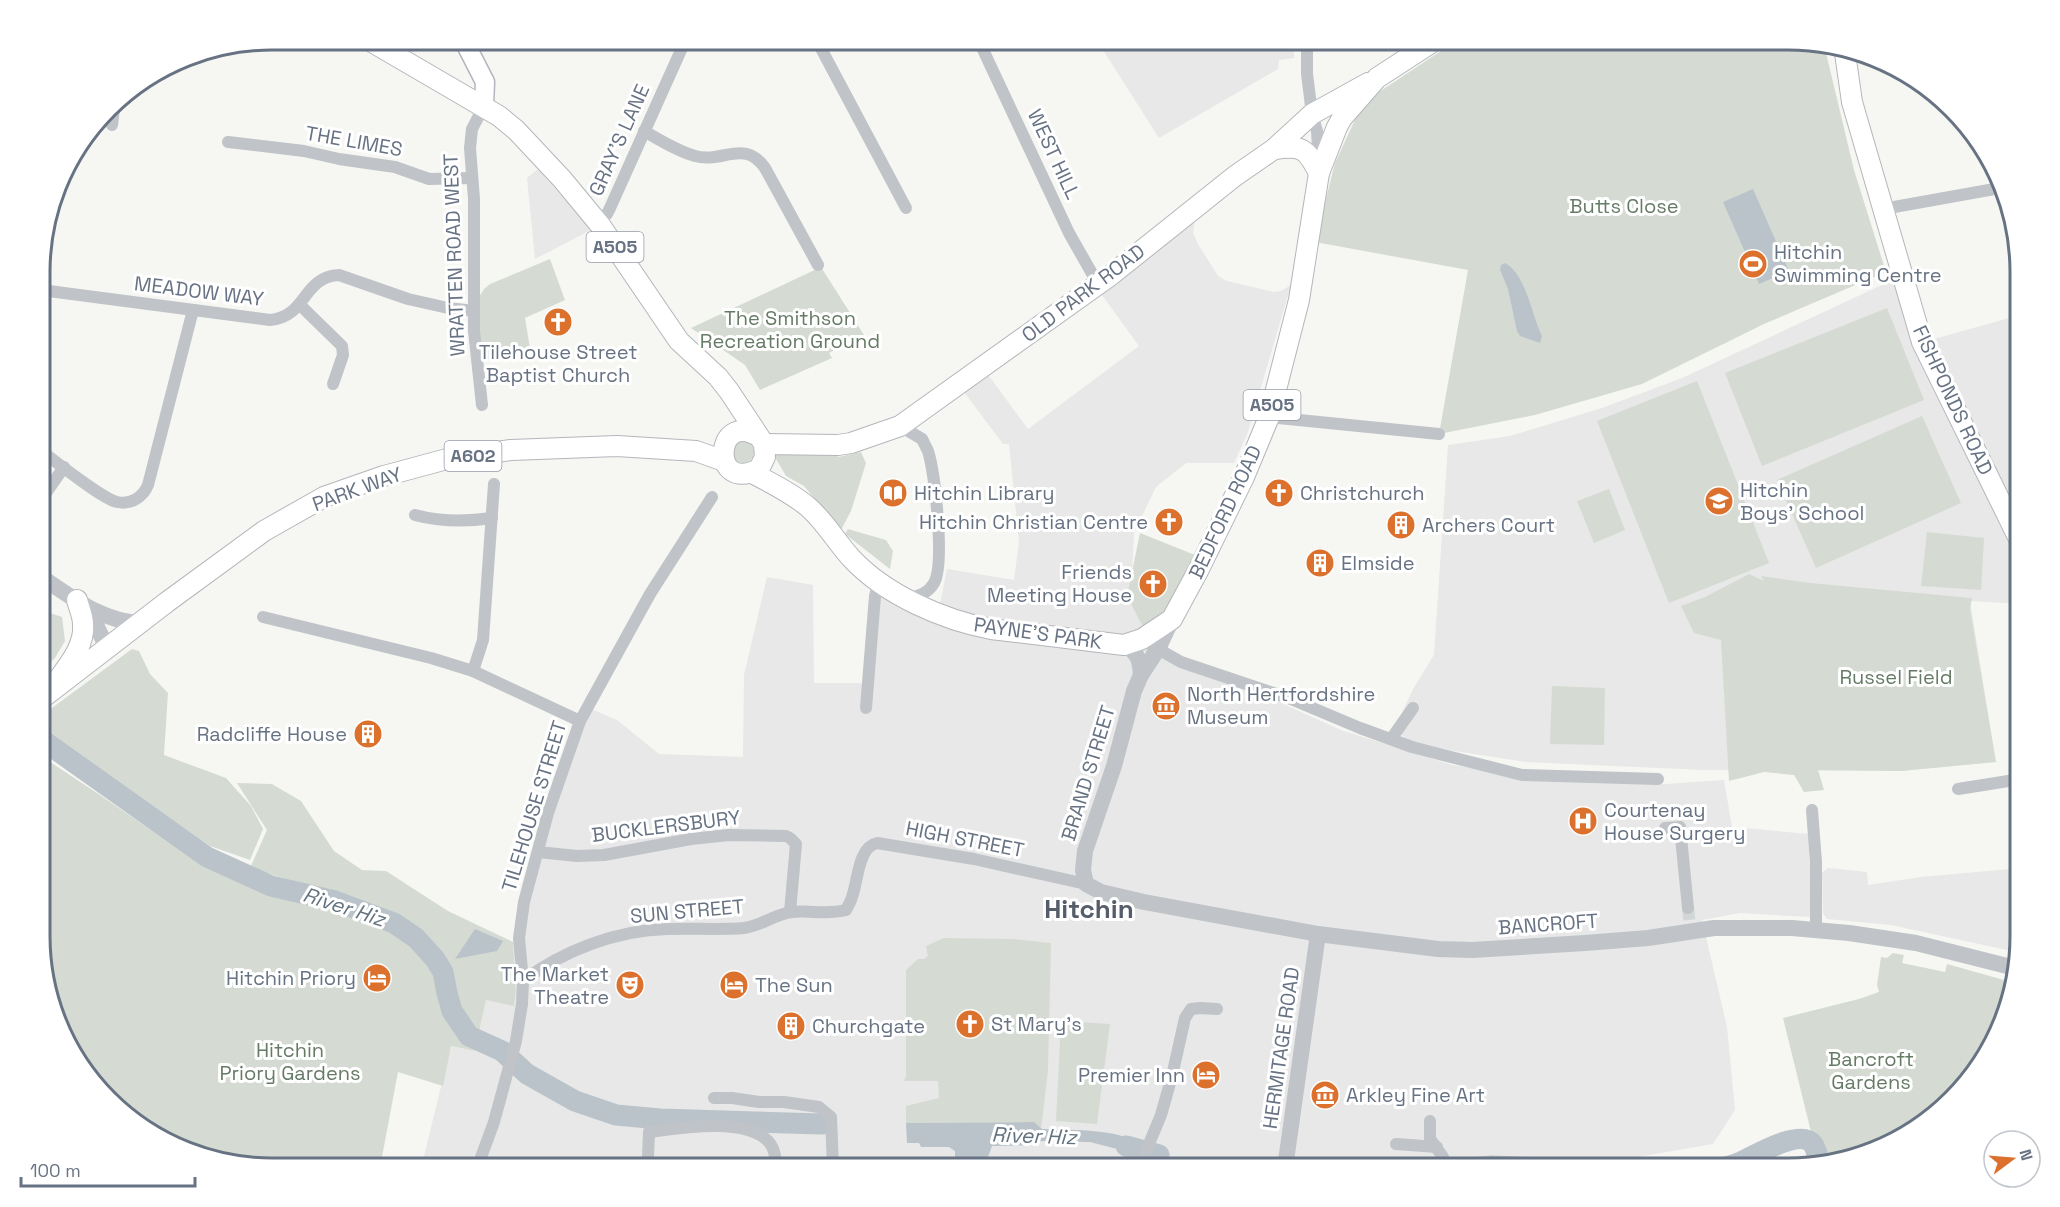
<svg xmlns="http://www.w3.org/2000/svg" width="2060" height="1207" font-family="'Space Grotesk',sans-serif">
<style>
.built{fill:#e7e8e7}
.green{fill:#d5dbd3}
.water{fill:#bac3c9}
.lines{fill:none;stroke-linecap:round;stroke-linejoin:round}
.river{stroke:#bac3c9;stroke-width:21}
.minor-tunnel{stroke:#d2d6d7;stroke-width:12;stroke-dasharray:12 6;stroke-linecap:butt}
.secondary-casing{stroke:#b2b6bc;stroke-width:21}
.primary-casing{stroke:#b3b6bb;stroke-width:22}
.minor{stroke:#c0c3c7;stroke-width:12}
.tertiary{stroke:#c0c3c7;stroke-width:16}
.secondary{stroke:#fff;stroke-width:18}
.primary{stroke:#fff;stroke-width:20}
.labels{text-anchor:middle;stroke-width:6;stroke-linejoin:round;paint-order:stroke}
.shield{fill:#fff;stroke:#959ca8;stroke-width:1.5}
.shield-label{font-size:18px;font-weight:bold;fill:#677283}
.street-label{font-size:20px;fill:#677283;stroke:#fff}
.park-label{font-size:20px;fill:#667b65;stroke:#fff}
.poi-label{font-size:20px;fill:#677283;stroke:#fff;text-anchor:start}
.water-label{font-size:21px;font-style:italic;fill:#63737f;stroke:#fff}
.district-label{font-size:26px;font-weight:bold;fill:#545d69;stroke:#fff}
.rim{fill:none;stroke:#677283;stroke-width:3}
</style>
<rect width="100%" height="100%" fill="#f6f7f3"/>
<g class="built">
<polygon points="1096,39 1294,39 1294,58 1279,60 1278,69 1159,138"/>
<polygon points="538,169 591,230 535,259 527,178"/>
<polygon points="1195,219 1193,233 1198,244 1218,276 1227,281 1274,292 1281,291 1291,285 1247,435 1234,463 1186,463 1156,487 1134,533 1131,595 1172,663 1250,689 1341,730 1452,765 1552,781 1666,784 1724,780 1732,827 1809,834 1811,917 1740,913 1702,920 1727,1027 1735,1110 1713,1144 1591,1165 1471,1159 1434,1168 421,1168 451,1046 475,1051 486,1000 514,1005 516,991 513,942 546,832 589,708 617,720 659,754 743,757 744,675 767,577 813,585 814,683 865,683 870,594 889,593 937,619 947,569 1014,580 1019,542 1009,444 1003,444 964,392 989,376 1028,429 1139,346 1102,295 1180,228"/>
<polygon points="1897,278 1915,340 2020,557 2020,604 1970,601 1996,762 1901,771 1703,770 1526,762 1416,745 1394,730 1413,689 1434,655 1448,445 1510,436 1602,408 1682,378"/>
<polygon points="2020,315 2020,515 1995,471 1934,339"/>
<polygon points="1828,868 1867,872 1868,885 1921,877 2021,868 2021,950 2009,948 2007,950 1891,925 1827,919 1823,913 1822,873"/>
</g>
<g class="green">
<polygon points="1459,39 1789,39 1826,44 1827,57 1854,170 1886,272 1764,324 1642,384 1535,415 1439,434 1468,270 1315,242 1335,163 1359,111 1373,96"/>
<polygon points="550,259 565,300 525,318 531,354 481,360 478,298 485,288 490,284"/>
<polygon points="821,267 864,335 829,353 832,358 760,390 745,365 691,328"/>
<polygon points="1887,308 1924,400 1762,466 1725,373"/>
<polygon points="1697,381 1769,563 1669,603 1597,421"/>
<polygon points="1922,416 1961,503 1816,568 1777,480"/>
<circle cx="743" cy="452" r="11"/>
<polygon points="775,450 836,452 838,457 861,452 866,463 851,511 841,530 804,486 786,476 776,459"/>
<polygon points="1609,489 1625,530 1594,543 1577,501"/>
<polygon points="848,529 886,540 893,551 890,569 845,534"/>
<polygon points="1927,532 1984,538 1981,590 1921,586"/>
<polygon points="1140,533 1195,555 1172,610 1145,631 1127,596"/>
<polygon points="1749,574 1764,581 1761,576 1810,583 1972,598 1970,609 1996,762 1901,771 1818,770 1824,790 1804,792 1794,775 1764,772 1729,781 1721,640 1694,633 1681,606 1705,597"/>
<polygon points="41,602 44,611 62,617 65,641 55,658 41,671"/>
<polygon points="132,649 139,651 150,674 168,693 164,755 226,778 251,806 263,829 250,860 210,846 41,729 41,716"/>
<polygon points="1552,686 1605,688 1604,745 1550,744"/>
<polygon points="41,756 97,793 202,865 323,904 326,891 250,868 267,830 237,783 272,784 301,801 334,851 362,870 386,871 448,911 513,942 516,991 514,1006 486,1000 475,1051 451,1046 443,1086 398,1072 382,1157 365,1159 364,1168 271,1168 211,1160 202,1156 200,1151 168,1139 162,1140 155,1137 78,1065 41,966"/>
<polygon points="944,938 1013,939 1051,943 1048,1071 1041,1129 1034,1122 906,1123 906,1106 939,1098 938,1081 904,1081 906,1076 906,970 918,959 924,959 928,956 926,946"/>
<polygon points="1893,953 1904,955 1902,963 1945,972 1947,964 2011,982 1990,1052 1953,1100 1905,1137 1824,1161 1811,1132 1783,1018 1859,999 1879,992 1877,985 1881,957 1887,958"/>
<polygon points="1061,1021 1110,1024 1097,1124 1056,1121"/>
</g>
<g class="water">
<polygon points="1753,189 1789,271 1759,284 1723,202"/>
<path d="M1505 263C1526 274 1532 316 1542 336L1540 343 1520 336 1517 331 1508 289 1500 270 1501 265Z"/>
<polygon points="475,929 503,941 497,951 455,959"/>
<path d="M1034 1122 1042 1129C1063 1130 1127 1128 1139 1146L1138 1150 1133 1153 1090 1142 1038 1141 1036 1145 992 1146 988 1157H955V1151L949 1147H921L919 1143H907L906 1123Z"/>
</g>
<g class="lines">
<g class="river">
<polyline points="41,739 207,857 271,886 335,901 394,923 416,938 435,959 443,972 447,993 452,1011 469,1036 502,1051 527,1074 575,1101 616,1115 660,1119 822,1124"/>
<polyline points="1126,1146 1159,1155"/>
<polyline points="1472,1168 1492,1166 1539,1168"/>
<path d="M1722 1168C1729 1166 1735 1165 1741 1162 1754 1156 1800 1128 1813 1144 1816 1149 1818 1157 1820 1163"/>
</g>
<polyline class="minor-tunnel" points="1688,908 1690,925"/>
<g class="secondary-casing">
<polyline id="secondary" points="463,39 485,82 484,106"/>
</g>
<g class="primary-casing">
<g id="primary">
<path d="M367 39 499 116 516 130 562 179 600 225 679 341 718 377 729 391 764 444 765 457 759 469C709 494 715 410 758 436"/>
<polyline points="1844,46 1852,102 1922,342 2020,541"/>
<path d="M1274 149C1302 145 1306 148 1319 173"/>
<polyline points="764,444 838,445 851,443 900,426 1111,275 1235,176 1274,149 1312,114 1368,83"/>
<path d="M752 473C771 483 790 492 807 506 825 521 837 543 852 559 886 595 943 620 991 629L1124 645 1142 639 1172 619 1199 569 1244 477 1269 417 1299 300 1319 173 1337 127 1342 118 1377 78 1437 39"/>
<path d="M60 677C71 662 85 644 83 624 83 616 79 608 77 600"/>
<polyline points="41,699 167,602 264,531 324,497 384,476 447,459 511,450 617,446 696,451 724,461"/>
</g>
</g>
<g class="minor">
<polyline points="816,39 906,208"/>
<polyline points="978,39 1069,233 1098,284"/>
<polyline points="1307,39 1307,74 1312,114 1317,131 1319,166"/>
<polyline points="112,125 115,101"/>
<path d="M644 131C660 140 677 151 695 156 722 164 744 138 765 168L818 265"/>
<polyline points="228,142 304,151 339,159 395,167 429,179 472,178"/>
<polyline points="1883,209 2000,188"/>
<polyline points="598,223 607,214 610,208 686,39"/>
<path d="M41 290 270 320C307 317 302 277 339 275L408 299 448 308 474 311"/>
<polyline points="300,305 342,346 343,355 333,384"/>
<polyline points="482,405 474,331 474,199 470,148 472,129 484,106"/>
<polyline points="1269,417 1439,434"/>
<path d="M900 426 922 439 928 451C935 473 945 564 934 583 928 594 917 596 907 599"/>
<path d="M41 451C57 462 101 498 117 502 131 505 143 497 148 485L193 310"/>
<polyline points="41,500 64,467"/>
<path d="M415 515C441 522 465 522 492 518"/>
<polyline points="263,617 431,658 473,671 580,721"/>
<polyline points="1152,653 1158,649 1181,662 1291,699 1360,728 1412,747 1439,754 1522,775 1658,779"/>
<polyline points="473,671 483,640 494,484"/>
<polyline points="866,708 875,596 879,581"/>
<polyline points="1391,739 1413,708"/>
<polyline points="1958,789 2021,779"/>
<polyline points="1812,810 1816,862 1816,930"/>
<polyline points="1665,828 1680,827 1688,908"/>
<polyline points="538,852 577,856 604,855 691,839 729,835 786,836 790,838 796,844 790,912"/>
<path d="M523 981C562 951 617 930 667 929 693 928 719 930 744 928 761 926 775 914 792 912 810 910 828 915 846 910 848 906 851 901 852 897 858 881 858 847 877 843L974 859 1086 884"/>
<polyline points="714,1098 732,1098 759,1102 784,1102 819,1107 831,1117 833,1168"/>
<polyline points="1430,1121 1430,1139 1443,1157 1442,1168"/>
<polyline points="1396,1144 1437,1147"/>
<path d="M648 1157 649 1132C680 1128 744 1117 768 1141 775 1148 776 1159 776 1168"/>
<polyline points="475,1168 480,1160 494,1122 516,1041 522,1004 523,981 519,938 524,902 548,813 580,721 650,594 712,497"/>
<polyline points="1143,1168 1144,1156 1161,1115 1172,1076 1185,1018 1191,1009 1200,1008 1217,1009"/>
</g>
<g class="tertiary">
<path d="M41 577C72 597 101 621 139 623"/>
<polyline points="88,608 107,648"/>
<polyline points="1172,619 1158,649 1141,675 1134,691 1114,766 1085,851 1083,870 1086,884 1101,892 1144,902 1318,934 1438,949 1472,950 1585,943 1648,938 1714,928 1792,928 1849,933 1916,943 2015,968"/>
<path d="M1124 645C1138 652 1140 660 1141 675"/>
<polyline points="1285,1168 1318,934"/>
</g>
<use href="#secondary" class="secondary"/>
<use href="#primary" class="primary"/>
</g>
<defs>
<g id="stadium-disc" transform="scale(1.5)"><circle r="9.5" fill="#dc712e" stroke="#fff"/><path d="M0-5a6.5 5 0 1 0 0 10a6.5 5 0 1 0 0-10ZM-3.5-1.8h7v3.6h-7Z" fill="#fff"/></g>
<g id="church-disc" transform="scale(1.5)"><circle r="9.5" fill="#dc712e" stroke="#fff"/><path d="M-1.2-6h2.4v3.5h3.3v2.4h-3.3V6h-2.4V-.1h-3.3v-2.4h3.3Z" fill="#fff"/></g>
<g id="library-disc" transform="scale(1.5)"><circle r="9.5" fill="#dc712e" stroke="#fff"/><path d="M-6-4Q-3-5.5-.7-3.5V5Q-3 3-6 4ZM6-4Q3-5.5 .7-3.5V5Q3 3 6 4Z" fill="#fff"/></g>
<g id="school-disc" transform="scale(1.5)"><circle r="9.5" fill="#dc712e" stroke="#fff"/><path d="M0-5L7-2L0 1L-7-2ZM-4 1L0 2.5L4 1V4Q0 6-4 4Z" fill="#fff"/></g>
<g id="building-disc" transform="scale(1.5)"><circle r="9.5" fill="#dc712e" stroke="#fff"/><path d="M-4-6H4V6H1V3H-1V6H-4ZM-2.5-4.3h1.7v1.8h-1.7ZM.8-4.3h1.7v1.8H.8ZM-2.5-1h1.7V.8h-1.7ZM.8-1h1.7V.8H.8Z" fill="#fff"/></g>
<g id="museum-disc" transform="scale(1.5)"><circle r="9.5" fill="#dc712e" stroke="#fff"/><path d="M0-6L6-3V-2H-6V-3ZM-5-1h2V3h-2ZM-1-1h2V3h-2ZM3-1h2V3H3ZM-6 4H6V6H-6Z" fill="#fff"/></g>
<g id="hospital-disc" transform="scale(1.5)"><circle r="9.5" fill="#dc712e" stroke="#fff"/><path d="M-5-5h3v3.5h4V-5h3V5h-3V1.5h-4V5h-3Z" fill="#fff"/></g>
<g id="hotel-disc" transform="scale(1.5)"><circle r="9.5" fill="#dc712e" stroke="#fff"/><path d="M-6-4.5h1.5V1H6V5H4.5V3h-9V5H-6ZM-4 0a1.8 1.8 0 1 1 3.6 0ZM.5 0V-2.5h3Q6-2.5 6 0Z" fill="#fff"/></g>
<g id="theatre-disc" transform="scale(1.5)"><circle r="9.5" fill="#dc712e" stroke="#fff"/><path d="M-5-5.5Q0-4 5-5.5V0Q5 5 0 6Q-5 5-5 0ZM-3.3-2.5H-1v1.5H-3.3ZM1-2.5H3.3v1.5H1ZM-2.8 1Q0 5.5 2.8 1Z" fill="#fff"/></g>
</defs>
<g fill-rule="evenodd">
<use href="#stadium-disc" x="1753" y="264"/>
<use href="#church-disc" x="558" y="322"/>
<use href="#library-disc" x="893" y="493"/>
<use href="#church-disc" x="1279" y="493"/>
<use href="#school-disc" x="1719" y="501"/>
<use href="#church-disc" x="1169" y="522"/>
<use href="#building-disc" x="1401" y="525"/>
<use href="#building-disc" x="1320" y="563"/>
<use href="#church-disc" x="1153" y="584"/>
<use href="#museum-disc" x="1166" y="706"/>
<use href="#building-disc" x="368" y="734"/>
<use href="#hospital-disc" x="1583" y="821"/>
<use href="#hotel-disc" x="377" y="978"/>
<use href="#theatre-disc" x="630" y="985"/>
<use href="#hotel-disc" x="734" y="985"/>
<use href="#church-disc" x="970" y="1024"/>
<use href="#building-disc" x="791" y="1026"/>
<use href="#hotel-disc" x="1206" y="1075"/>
<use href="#museum-disc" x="1325" y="1095"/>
</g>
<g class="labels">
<g class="shield">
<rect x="586.5" y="232" width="57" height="30" rx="4.5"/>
<rect x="1243.5" y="390" width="57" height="30" rx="4.5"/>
<rect x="444.5" y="441" width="57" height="30" rx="4.5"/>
</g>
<g class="shield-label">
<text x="615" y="253">A505</text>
<text x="1272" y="411">A505</text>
<text x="473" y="462">A602</text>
</g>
<g class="street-label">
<text transform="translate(619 140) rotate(-66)" y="7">GRAY'S LANE</text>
<text transform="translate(354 141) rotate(10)" y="7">THE LIMES</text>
<text transform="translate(1054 154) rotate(65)" y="7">WEST HILL</text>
<text transform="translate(454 255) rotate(-92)" y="7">WRATTEN ROAD WEST</text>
<text transform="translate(199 291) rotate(7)" y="7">MEADOW WAY</text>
<text transform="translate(1083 293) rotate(-37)" y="7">OLD PARK ROAD</text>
<text transform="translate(1953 400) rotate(65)" y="7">FISHPONDS ROAD</text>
<text transform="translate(357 489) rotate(-20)" y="7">PARK WAY</text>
<text transform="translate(1225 512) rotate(-65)" y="7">BEDFORD ROAD</text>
<text transform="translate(1038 633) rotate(8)" y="7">PAYNE'S PARK</text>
<text transform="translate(1088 773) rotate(-73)" y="7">BRAND STREET</text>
<text transform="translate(534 806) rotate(-73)" y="7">TILEHOUSE STREET</text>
<text transform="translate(666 826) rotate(-7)" y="7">BUCKLERSBURY</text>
<text transform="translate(965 839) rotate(11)" y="7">HIGH STREET</text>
<text transform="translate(687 911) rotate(-5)" y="7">SUN STREET</text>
<text transform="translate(1548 924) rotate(-4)" y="7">BANCROFT</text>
<text transform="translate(1281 1048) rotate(-82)" y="7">HERMITAGE ROAD</text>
</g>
<g class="park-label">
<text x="1624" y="213">Butts Close</text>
<text x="790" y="325">The Smithson<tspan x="790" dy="23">Recreation Ground</tspan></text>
<text x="1896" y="684">Russel Field</text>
<text x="290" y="1057">Hitchin<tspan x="290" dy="23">Priory Gardens</tspan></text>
<text x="1871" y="1066">Bancroft<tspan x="1871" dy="23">Gardens</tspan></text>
</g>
<g class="poi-label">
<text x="1774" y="259">Hitchin<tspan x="1774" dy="23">Swimming Centre</tspan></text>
<text x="558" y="359" text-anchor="middle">Tilehouse Street<tspan x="558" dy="23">Baptist Church</tspan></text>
<text x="1740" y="497">Hitchin<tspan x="1740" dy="23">Boys' School</tspan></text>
<text x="914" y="500">Hitchin Library</text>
<text x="1300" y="500">Christchurch</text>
<text x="1148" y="529" text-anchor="end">Hitchin Christian Centre</text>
<text x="1422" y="532">Archers Court</text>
<text x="1341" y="570">Elmside</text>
<text x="1132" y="579" text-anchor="end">Friends<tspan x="1132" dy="23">Meeting House</tspan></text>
<text x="1187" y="701">North Hertfordshire<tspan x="1187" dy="23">Museum</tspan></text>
<text x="347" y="741" text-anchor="end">Radcliffe House</text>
<text x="1604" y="817">Courtenay<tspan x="1604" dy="23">House Surgery</tspan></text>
<text x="609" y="981" text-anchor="end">The Market<tspan x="609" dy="23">Theatre</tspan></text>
<text x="356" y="985" text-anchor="end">Hitchin Priory</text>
<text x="755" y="992">The Sun</text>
<text x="991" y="1031">St Mary's</text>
<text x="812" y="1033">Churchgate</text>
<text x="1185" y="1082" text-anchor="end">Premier Inn</text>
<text x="1346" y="1102">Arkley Fine Art</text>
</g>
<g class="water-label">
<text transform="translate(344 907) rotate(18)" y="7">River Hiz</text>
<text transform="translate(1034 1136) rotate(2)" y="7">River Hiz</text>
</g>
<g class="district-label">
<text x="1089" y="918">Hitchin</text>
</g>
</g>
<path d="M0 0H2060V1207H0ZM272 50H1788A222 222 0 0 1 2010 272V936A222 222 0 0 1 1788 1158H272A222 222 0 0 1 50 936V272A222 222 0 0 1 272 50Z" fill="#fff" fill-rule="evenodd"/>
<path class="rim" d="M272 50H1788A222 222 0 0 1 2010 272V936A222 222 0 0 1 1788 1158H272A222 222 0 0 1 50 936V272A222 222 0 0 1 272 50Z"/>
<g transform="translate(2012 1159) rotate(74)"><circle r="28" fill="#ffffff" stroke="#c2c7cd" stroke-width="1.5"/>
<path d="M0-4.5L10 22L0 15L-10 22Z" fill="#dc712e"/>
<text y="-9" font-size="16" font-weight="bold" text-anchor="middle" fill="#677283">N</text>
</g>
<path d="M21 1177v9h174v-9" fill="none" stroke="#677283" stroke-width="3"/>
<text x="30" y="1177" font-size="18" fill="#677283" stroke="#ffffff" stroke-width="4.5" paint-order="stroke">100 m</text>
</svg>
